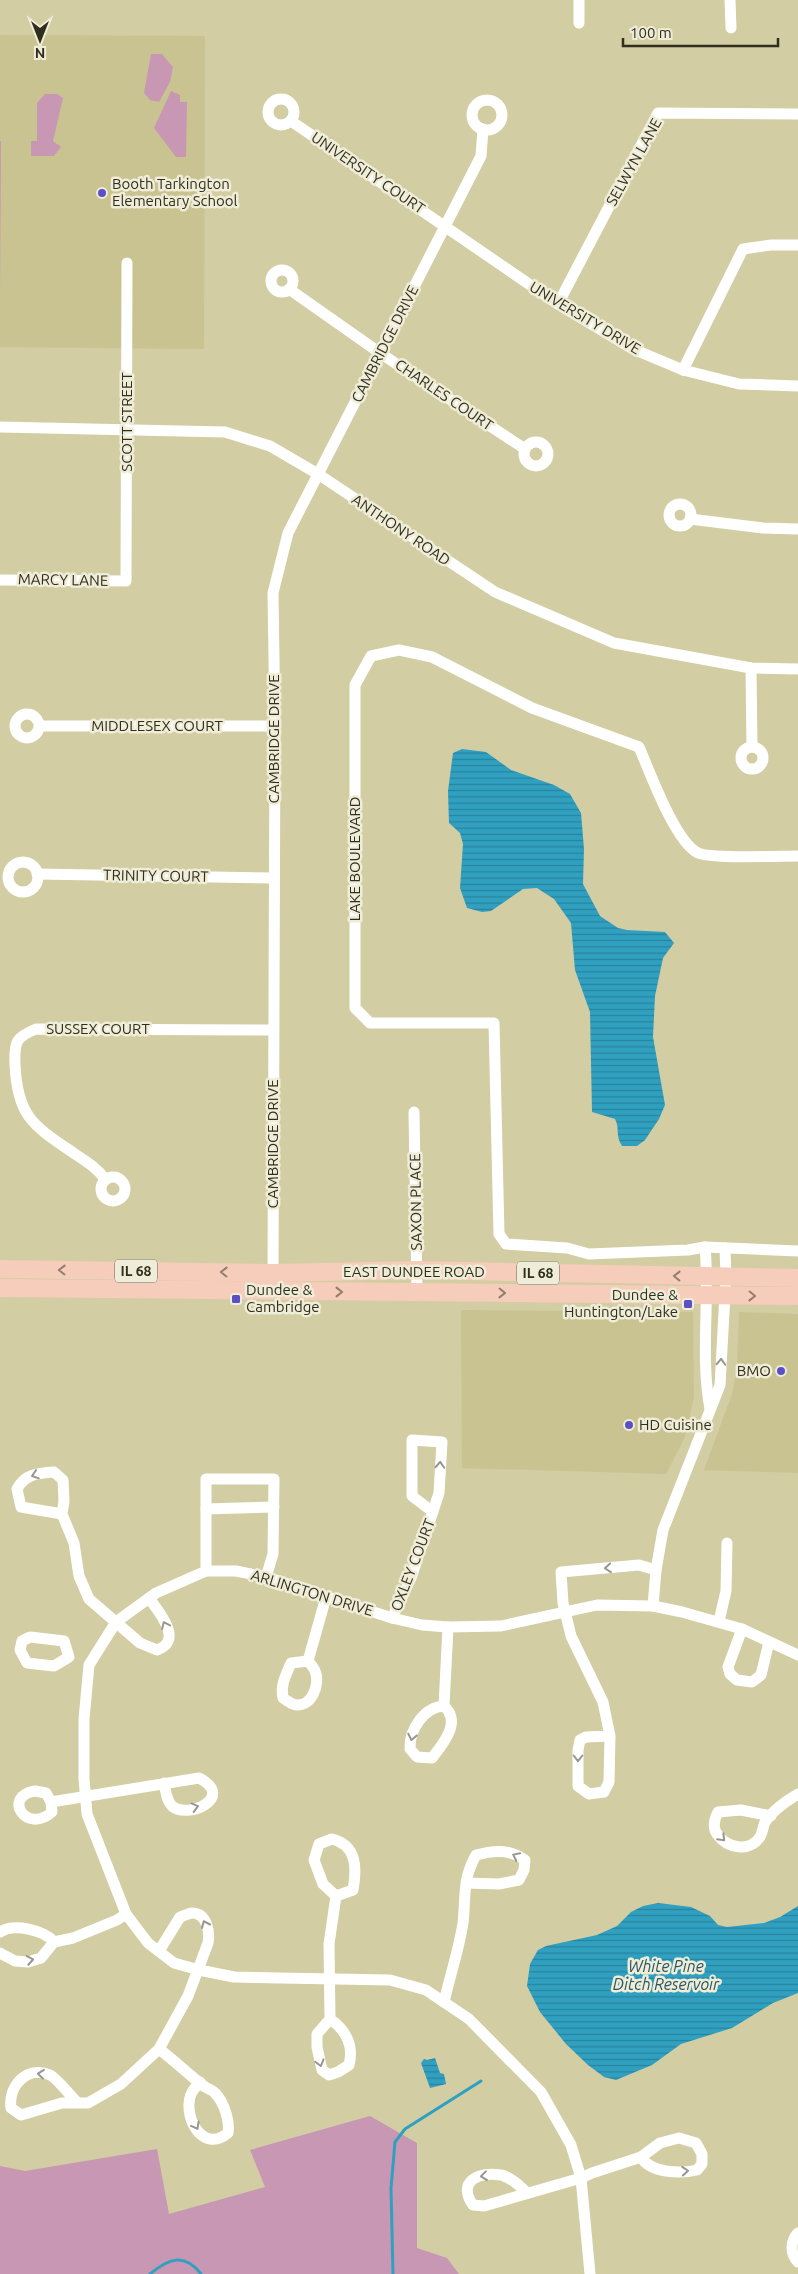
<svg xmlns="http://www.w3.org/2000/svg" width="798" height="2274" font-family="Ubuntu,sans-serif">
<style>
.built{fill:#c9c391}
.green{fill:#c797b4}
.water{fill:url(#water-rules)}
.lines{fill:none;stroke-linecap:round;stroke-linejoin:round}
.stream{stroke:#30a0c1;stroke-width:3}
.minor{stroke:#fff;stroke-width:11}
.primary{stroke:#f6ccbb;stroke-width:18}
.oneway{stroke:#937d6c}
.oneway2{stroke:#98968e}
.poi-dot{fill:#5a4fc7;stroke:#efedd7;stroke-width:2}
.labels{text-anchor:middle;stroke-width:5;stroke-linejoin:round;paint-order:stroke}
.shield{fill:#efedd7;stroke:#696756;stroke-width:1}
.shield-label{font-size:14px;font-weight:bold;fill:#302e1e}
.street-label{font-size:15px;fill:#302e1e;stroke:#efedd7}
.poi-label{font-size:15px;fill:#302e1e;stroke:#efedd7;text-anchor:start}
.water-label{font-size:16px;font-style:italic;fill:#285564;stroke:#efedd7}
</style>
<defs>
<pattern id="water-rules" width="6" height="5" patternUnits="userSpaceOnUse" patternTransform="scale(1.25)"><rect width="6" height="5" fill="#30a0c1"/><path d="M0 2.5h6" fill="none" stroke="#29839c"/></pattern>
</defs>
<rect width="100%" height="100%" fill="#d2cda2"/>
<g class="built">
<polygon points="0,35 205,36 204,349 0,347"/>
<polygon points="461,1310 693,1312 694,1397 685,1437 666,1474 462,1468"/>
<polygon points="739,1312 798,1314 798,1473 704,1470 732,1394 737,1369"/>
</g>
<g class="green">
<polygon points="151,54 162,54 173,67 170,82 159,102 150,100 144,93"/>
<polygon points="171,91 180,95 180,102 187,102 186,157 176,157 154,128"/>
<polygon points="45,94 57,94 63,98 53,141 61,147 54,156 31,156 31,141 37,141 37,103"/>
<polygon points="0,141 1,141 0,297"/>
<polygon points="370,2116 417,2143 417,2248 447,2258 459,2274 0,2274 0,2166 25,2171 157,2149 169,2214 265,2187 250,2150"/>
</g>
<g class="water">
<path d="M462 749 486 752 511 770 554 785 570 794 581 813 584 849 583 884 600 916 618 928 627 930 665 932 674 943 663 958 655 996 653 1037 665 1105 659 1119 645 1140 637 1146H622C615 1135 620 1128 615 1119L592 1112 590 1012 575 970 571 923 554 899 537 888 523 889 491 911 482 912 467 908 460 888 463 844 460 833 449 823 448 791 453 753Z"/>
<polygon points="658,1903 691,1907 710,1916 718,1925 727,1927 764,1923 780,1917 798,1906 798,1993 773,2003 732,2028 681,2044 652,2065 616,2080 604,2077 588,2065 566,2044 540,2012 527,1986 530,1964 538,1950 546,1946 597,1935 617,1926 631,1912 643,1906"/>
<polygon points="435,2058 440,2073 444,2074 446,2084 430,2088 421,2063 424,2059 427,2060"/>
</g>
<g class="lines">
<g class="stream">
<path d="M150 2274C168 2259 184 2252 201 2274"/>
<polyline points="393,2274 391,2188 395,2142 405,2129 481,2081"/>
</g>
<g class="minor">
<polyline points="730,0 731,28"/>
<polyline points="579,23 579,0"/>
<circle cx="281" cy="112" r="13"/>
<circle cx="487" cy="115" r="15"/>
<polyline points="291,121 558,304 633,349 683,370 739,384 798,386"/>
<circle cx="282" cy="281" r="11"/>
<polyline points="289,289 380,353 525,449"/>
<polyline points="558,304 658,113 798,114"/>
<polyline points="683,370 743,249 771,245 798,245"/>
<polyline points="0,427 225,432 270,446 318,474 495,592 614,643 751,668 798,669"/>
<circle cx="536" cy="454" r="12"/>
<circle cx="680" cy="515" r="11"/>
<polyline points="690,519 763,528 798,529"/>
<polyline points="0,580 126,581 127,263"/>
<polyline points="751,668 752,747"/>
<circle cx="27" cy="726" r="12"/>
<polyline points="40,726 275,726"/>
<circle cx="752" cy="758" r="11"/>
<path d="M798 856C779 856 712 859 698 853 675 842 650 772 639 747L532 708 432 657 399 650 371 656 355 685V1008L370 1023H494L499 1234 506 1244 567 1248 589 1254 688 1250 705 1247 798 1251"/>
<circle cx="23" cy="877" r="15"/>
<polyline points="37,874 274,878"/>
<polyline points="414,1112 417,1292"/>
<circle cx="113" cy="1189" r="12"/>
<path d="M105 1179C97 1168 87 1162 75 1154 34 1126 17 1117 15 1064 14 1042 16 1037 36 1029L272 1030"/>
<path d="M705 1247C710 1301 700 1356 710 1409"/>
<polyline points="273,1279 275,726 273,593 288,533 481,156 483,129"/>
<polyline points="206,1509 274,1507"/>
<path d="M62 1514 21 1507 17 1489C25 1474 38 1473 54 1472L63 1480 64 1501 62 1514 74 1543 79 1576 89 1599 140 1643 157 1650C184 1641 159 1612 149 1598"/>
<polyline points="206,1571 206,1479 274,1479 273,1554 266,1577"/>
<polyline points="653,1606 656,1570 663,1530 720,1385 726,1276 725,1248"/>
<polyline points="392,1618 411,1578 439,1493 442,1442 412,1440 412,1496 433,1512"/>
<polyline points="719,1621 726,1591 727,1543"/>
<polyline points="742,1629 728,1667 730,1674 737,1680 752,1682 761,1675 769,1642"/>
<polygon points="30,1637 64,1641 69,1657 54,1666 27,1663 20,1650 22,1641"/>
<path d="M308 1661C310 1664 314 1667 315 1671 321 1684 311 1710 293 1704 290 1703 286 1700 283 1698 280 1685 286 1675 291 1663Z"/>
<polyline points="308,1661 326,1597"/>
<path d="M444 1706C424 1707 409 1730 410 1749L417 1757 432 1758C443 1744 462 1722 444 1706L448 1627"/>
<polyline points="610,1736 586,1737 580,1740 578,1750 578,1786 589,1794 604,1792 609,1782 610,1736 603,1702 571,1636 563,1603 561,1572 639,1565 656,1570"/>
<path d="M35 1791 46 1793 51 1802 52 1812C26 1835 2 1796 35 1791Z"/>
<path d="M51 1802 199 1778C236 1797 188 1820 172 1806 166 1800 166 1791 164 1783"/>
<path d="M771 1816 741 1810 718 1812C715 1818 712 1827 717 1834 727 1848 749 1853 760 1837 763 1832 763 1826 765 1822 773 1810 786 1801 798 1794"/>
<path d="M332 1839C357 1845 357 1868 353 1890L336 1896 323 1884 314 1860 319 1844Z"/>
<path d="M0 1932C14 1923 44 1930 54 1942"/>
<polyline points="0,1953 15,1961 28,1962 41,1958 54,1942 73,1938 117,1920 126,1914"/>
<path d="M444 2002C450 1976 459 1949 463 1923 466 1896 462 1880 476 1855 494 1850 509 1849 525 1860L524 1870 519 1880 499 1884 466 1883"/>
<path d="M330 2019C346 2030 354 2046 349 2065L338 2072 329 2075 322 2070 317 2047V2034L330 2019 329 1944 336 1896"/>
<path d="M159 2049C175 2061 189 2075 205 2087 208 2089 213 2090 215 2093 224 2102 230 2121 228 2133 201 2155 181 2113 192 2092 194 2088 198 2085 200 2082"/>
<path d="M78 2103C71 2097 57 2078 50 2075 27 2065 8 2086 11 2108L21 2115 62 2103H88L121 2084 159 2049 188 1996 208 1943C210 1932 207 1913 192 1913 189 1913 184 1916 180 1917L159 1951"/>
<path d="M527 2193C520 2186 511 2177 501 2175 480 2171 456 2181 473 2205L484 2206 581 2178 592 2173 641 2157 660 2143 679 2138 696 2143 702 2154V2164L697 2170C680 2174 650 2173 641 2157"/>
<path d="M798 2233C790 2241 790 2254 798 2262"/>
<polyline points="590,2274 581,2178 571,2145 541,2092 469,2019 426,1990 390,1980 234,1977 199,1970 174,1963 148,1943 126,1914 87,1814 84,1779 84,1719 89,1665 116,1622 156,1593 206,1571 236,1571 266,1577 392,1618 422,1625 448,1627 501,1626 597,1605 653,1606 682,1612 742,1629 798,1655"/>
</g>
<g class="primary">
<polyline points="0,1269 273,1273 417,1270 798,1278"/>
<polyline points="0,1288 798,1296"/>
</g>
</g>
<defs><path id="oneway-chevron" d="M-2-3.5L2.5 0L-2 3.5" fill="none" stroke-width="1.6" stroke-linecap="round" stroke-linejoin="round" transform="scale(1.25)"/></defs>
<g class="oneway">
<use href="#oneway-chevron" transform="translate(62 1270) rotate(-179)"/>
<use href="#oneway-chevron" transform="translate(224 1272) rotate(-179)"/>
<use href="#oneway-chevron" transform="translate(677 1276) rotate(-179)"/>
<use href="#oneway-chevron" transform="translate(339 1292)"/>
<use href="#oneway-chevron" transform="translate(502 1293) rotate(1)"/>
<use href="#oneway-chevron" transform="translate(752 1296) rotate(1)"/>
</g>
<g class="oneway2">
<use href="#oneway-chevron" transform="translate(721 1362) rotate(-87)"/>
<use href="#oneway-chevron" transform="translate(440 1465) rotate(-87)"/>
<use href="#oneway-chevron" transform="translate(35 1475) rotate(162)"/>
<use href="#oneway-chevron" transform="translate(608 1568) rotate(175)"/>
<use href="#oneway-chevron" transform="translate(165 1625) rotate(-115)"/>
<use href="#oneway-chevron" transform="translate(412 1737) rotate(102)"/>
<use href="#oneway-chevron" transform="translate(578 1758) rotate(90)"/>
<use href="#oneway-chevron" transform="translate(195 1807) rotate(-15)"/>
<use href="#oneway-chevron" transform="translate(722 1838) rotate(45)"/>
<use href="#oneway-chevron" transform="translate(516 1856) rotate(-154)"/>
<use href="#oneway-chevron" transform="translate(205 1924) rotate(-114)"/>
<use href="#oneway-chevron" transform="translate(30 1960) rotate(-10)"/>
<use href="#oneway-chevron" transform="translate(320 2063) rotate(74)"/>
<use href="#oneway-chevron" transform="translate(41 2074) rotate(-174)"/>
<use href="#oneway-chevron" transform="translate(196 2126) rotate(61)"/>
<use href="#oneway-chevron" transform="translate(685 2171) rotate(-4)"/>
<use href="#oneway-chevron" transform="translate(484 2176) rotate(173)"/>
</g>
<g class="poi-dot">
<circle cx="102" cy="193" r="5"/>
<rect x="231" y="1294" width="10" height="10" rx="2.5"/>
<rect x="683" y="1299" width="10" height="10" rx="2.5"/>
<circle cx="781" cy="1371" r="5"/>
<circle cx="629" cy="1425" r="5"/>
</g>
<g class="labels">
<g class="shield">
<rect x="115" y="1259.5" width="42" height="23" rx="4"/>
<rect x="517" y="1261.5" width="42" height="23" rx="4"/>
</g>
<g class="shield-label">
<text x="136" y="1276">IL 68</text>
<text x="538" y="1278">IL 68</text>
</g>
<g class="street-label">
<text transform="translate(634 162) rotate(-61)" y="5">SELWYN LANE</text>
<text transform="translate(368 173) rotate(34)" y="5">UNIVERSITY COURT</text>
<text transform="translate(585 318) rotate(31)" y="5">UNIVERSITY DRIVE</text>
<text transform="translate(385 344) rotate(-63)" y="5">CAMBRIDGE DRIVE</text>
<text transform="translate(444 395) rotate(34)" y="5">CHARLES COURT</text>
<text transform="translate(127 422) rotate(-90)" y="5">SCOTT STREET</text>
<text transform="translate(401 530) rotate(34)" y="5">ANTHONY ROAD</text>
<text transform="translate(63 580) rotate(1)" y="5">MARCY LANE</text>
<text x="157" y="731">MIDDLESEX COURT</text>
<text transform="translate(274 739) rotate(-90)" y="5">CAMBRIDGE DRIVE</text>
<text transform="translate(355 859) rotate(-90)" y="5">LAKE BOULEVARD</text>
<text transform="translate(156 876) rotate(1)" y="5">TRINITY COURT</text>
<text x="98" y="1034">SUSSEX COURT</text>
<text transform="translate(273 1144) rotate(-90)" y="5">CAMBRIDGE DRIVE</text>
<text transform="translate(416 1202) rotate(-91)" y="5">SAXON PLACE</text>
<text x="414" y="1277">EAST DUNDEE ROAD</text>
<text transform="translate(413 1565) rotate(-69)" y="5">OXLEY COURT</text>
<text transform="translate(312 1593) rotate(17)" y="5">ARLINGTON DRIVE</text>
</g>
<g class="poi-label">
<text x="112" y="189">Booth Tarkington<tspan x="112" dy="17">Elementary School</tspan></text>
<text x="246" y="1295">Dundee &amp;<tspan x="246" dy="17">Cambridge</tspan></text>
<text x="678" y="1300" text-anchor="end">Dundee &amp;<tspan x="678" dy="17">Huntington/Lake</tspan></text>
<text x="771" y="1376" text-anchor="end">BMO</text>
<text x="639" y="1430">HD Cuisine</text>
</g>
<g class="water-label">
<text x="666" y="1972">White Pine<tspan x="666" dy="18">Ditch Reservoir</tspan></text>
</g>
</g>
<g transform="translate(40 40) rotate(180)" stroke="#efedd7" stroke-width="4" paint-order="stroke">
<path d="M0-4L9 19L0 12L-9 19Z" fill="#302e1e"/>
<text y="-8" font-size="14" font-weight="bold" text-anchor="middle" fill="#302e1e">N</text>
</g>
<path d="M623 38v8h155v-8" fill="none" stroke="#302e1e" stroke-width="2.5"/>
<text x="630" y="38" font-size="15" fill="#302e1e" stroke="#efedd7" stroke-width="4" paint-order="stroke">100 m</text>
</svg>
